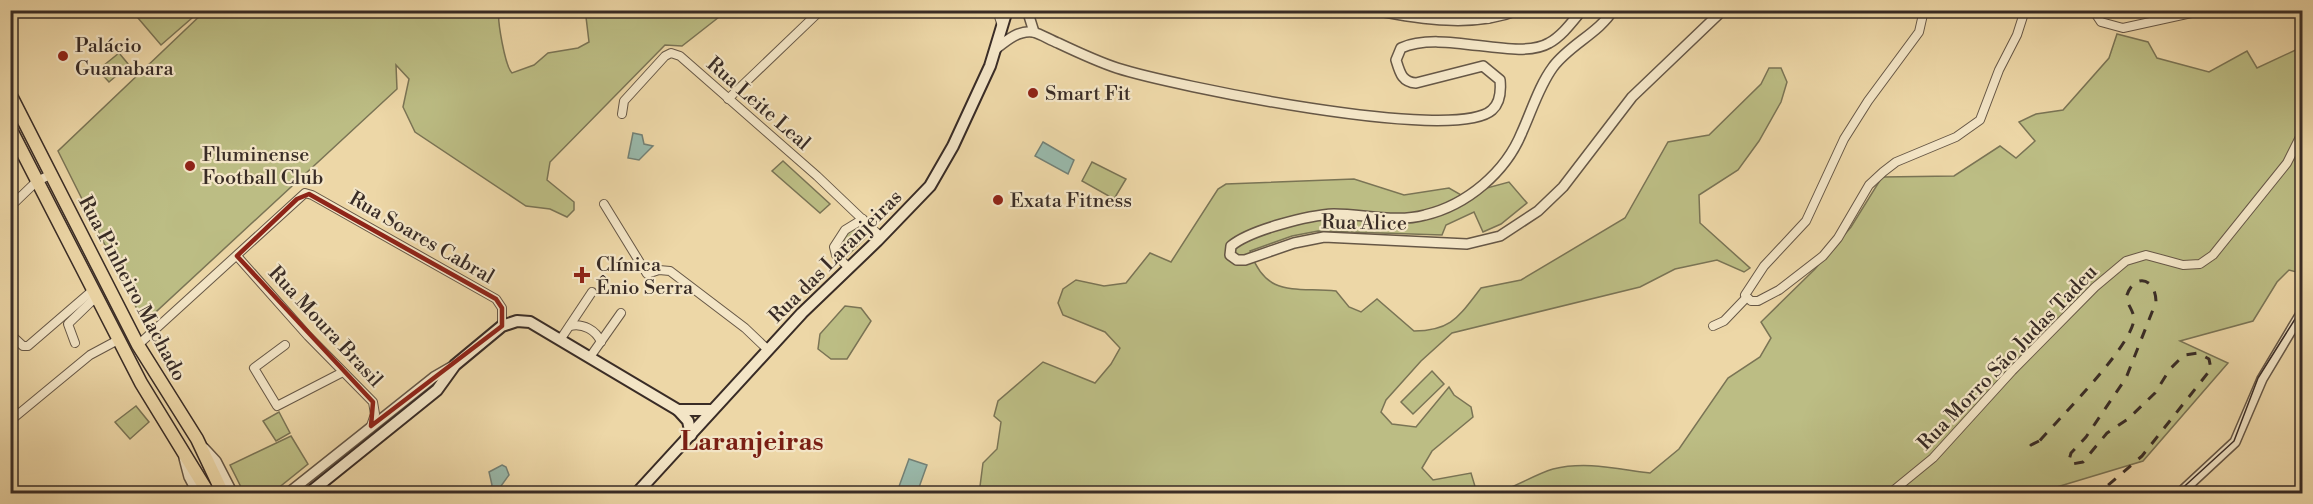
<svg xmlns="http://www.w3.org/2000/svg" width="2313" height="504" font-family="'Libre Bodoni',serif">
<style>
.green{fill:#bcbd84;stroke:#7a7455;stroke-width:1.5}
.water{fill:#99b9ab;stroke:#738176;stroke-width:1.5}
.lines{fill:none;stroke-linecap:round;stroke-linejoin:round}
.minor-casing{stroke:#665746;stroke-width:10}
.tertiary-casing{stroke:#665746;stroke-width:12}
.secondary-casing{stroke:#392c26;stroke-width:14}
.primary-casing{stroke:#392c26;stroke-width:15}
.minor{stroke:#f3e5c6;stroke-width:8}
.tertiary{stroke:#f3e5c6;stroke-width:9}
.secondary{stroke:#f3e5c6;stroke-width:10}
.primary{stroke:#edd7a7;stroke-width:12}
.tram{stroke:#392c26;stroke-width:1.5}
.rail{stroke:#392c26;stroke-width:3;stroke-dasharray:10 10;stroke-linecap:butt}
.marked{fill:none;stroke:#8f2418;stroke-width:4.5;stroke-linejoin:round}
.poi-dot{fill:#8f2418;stroke:#f3e5c6;stroke-width:2}
.labels{text-anchor:middle;stroke-width:4.5;stroke-linejoin:round;paint-order:stroke}
.poi-label{font-size:20px;fill:#392c26;stroke:#f3e5c6;text-anchor:start}
.street-label{font-size:20px;fill:#392c26;stroke:#f3e5c6}
.district-label{font-size:26px;font-weight:bold;fill:#7a1f14;stroke:#f3e5c6}
</style>
<rect width="100%" height="100%" fill="#edd7a7"/>
<filter id="stains"><feTurbulence type="fractalNoise" baseFrequency=".00333" numOctaves="4"/><feColorMatrix values="0 0 0 0 .2 0 0 0 0 .09 0 0 0 0 .02 0 0 0 .5 -.17"/></filter>
<radialGradient id="worn" r=".72"><stop offset=".6" stop-color="#630" stop-opacity="0"/><stop offset="1" stop-color="#630" stop-opacity=".3"/></radialGradient>
<g class="green">
<path d="M728 10 682 46 665 45 550 162 547 180 574 202V210L567 217 550 209 526 206 415 132 403 107 409 79 396 65 397 89 146 321 142 319 58 151 205 11H499C497 20 505 66 512 73L534 65 548 53 578 48 589 42 586 17 595 11Z"/>
<polygon points="132,11 200,11 161,45"/>
<path d="M2117 34 2148 42 2157 58 2209 72 2247 51 2257 68 2302 47V297L2299 303 2301 273 2289 270 2277 282 2253 321 2180 341 2228 363 2143 461 2037 493 1489 494C1513 490 1530 476 1553 469 1586 461 1617 469 1650 473L1679 449 1728 378 1760 357 1771 338 1761 322 1815 269 1851 227 1882 177 1954 176 2000 146 2016 158 2035 141 2019 122 2036 114 2063 110 2109 58Z"/>
<polygon points="119,53 129,65 109,82 98,70"/>
<path d="M1769 68H1781L1787 82 1781 102 1759 141 1738 170 1699 195 1700 223 1750 268 1744 272 1717 260 1675 269 1640 287 1452 333 1421 361 1386 400 1381 412 1392 424 1416 427 1449 387 1454 395 1471 407 1473 417 1432 451 1422 468 1433 480 1471 473 1477 493 979 494 983 463 997 449 1001 422 994 416 998 401 1043 362 1095 383 1111 364 1120 348 1105 332 1063 315 1058 303 1063 289 1076 280 1104 286 1126 283 1150 253 1171 262 1218 189 1226 184 1354 179 1404 195 1449 188 1461 195 1509 182 1527 203 1501 224 1483 232 1474 212 1446 225 1442 235 1318 231 1292 236 1250 251C1266 298 1294 287 1336 291L1349 307 1361 312 1377 299 1414 331C1452 331 1459 316 1481 288L1521 280 1625 218 1668 142 1709 135 1761 84Z"/>
<polygon points="783,161 830,204 820,213 772,171"/>
<polygon points="1092,162 1126,179 1114,199 1082,181"/>
<path d="M863 224 871 230 869 234 845 258 840 257C833 241 848 226 863 224Z"/>
<polygon points="845,306 861,308 871,321 847,359 831,359 818,349 820,334"/>
<polygon points="1432,371 1444,384 1413,414 1401,402"/>
<polygon points="136,406 149,422 130,439 115,422"/>
<polygon points="279,412 290,433 276,441 263,421"/>
<polygon points="291,436 308,464 272,493 244,493 230,465"/>
</g>
<g class="water">
<polygon points="633,133 642,135 644,144 653,146 639,160 628,158"/>
<polygon points="1043,142 1074,160 1068,174 1035,156"/>
<polygon points="909,459 927,465 917,493 897,492"/>
<polygon points="502,465 506,467 509,475 496,493 488,493 492,485 489,472"/>
</g>
<g class="lines">
<g class="minor-casing">
<g id="minor">
<polyline points="997,10 1002,26"/>
<polyline points="1487,10 1488,19"/>
<polyline points="1924,10 1919,32 1868,101 1844,139 1806,221 1764,266 1745,295 1751,301 1758,301 1779,290 1823,256 1838,238 1869,185 1883,172 1896,162 1956,137 1980,120 1999,70 2017,35 2025,10"/>
<polyline points="2093,10 2101,22 2123,28 2205,10"/>
<polyline points="728,99 821,10"/>
<polyline points="622,114 624,101 665,56 671,53 680,56 817,176 881,237"/>
<polyline points="604,204 647,274 659,270 670,271 745,328 767,349"/>
<polyline points="10,207 37,181 50,175"/>
<polyline points="237,256 308,336 373,402 375,414 371,426"/>
<polyline points="849,268 836,255 834,247 845,230 863,219"/>
<path d="M570 326C583 323 596 330 601 342"/>
<polyline points="1713,326 1724,321 1746,298"/>
<polyline points="10,334 23,346 28,346 93,290"/>
<polyline points="560,340 592,292"/>
<polyline points="75,343 68,324 96,297"/>
<polyline points="138,345 305,193 312,195 496,299 502,308 502,326"/>
<polyline points="285,345 254,368 277,406 343,372"/>
<polyline points="590,357 621,313"/>
<polyline points="10,421 90,355 118,340"/>
<polyline points="1889,494 1933,458 2012,371 2095,287 2126,261 2146,255 2183,265 2200,264 2213,255 2287,163 2302,133"/>
</g>
</g>
<g class="tertiary-casing">
<g id="tertiary">
<polyline points="1016,10 1024,10"/>
<path d="M1374 10C1420 19 1474 28 1518 10"/>
<path d="M1613 10C1599 33 1569 45 1553 67 1539 86 1532 110 1522 132 1506 172 1467 205 1425 215 1396 223 1364 214 1334 214 1309 215 1250 230 1231 246L1230 255 1237 260H1245L1294 243 1324 237 1467 244 1500 236 1538 211 1563 187 1632 97 1723 10"/>
<polyline points="1034,32 1029,16 1034,10"/>
<path d="M997 48C1007 40 1019 30 1033 32 1041 34 1050 40 1058 43 1077 52 1096 61 1117 68 1170 85 1455 144 1492 110 1500 103 1501 90 1500 80L1483 66 1416 83C1402 82 1400 73 1396 60L1401 48C1443 29 1517 62 1549 43 1562 36 1572 22 1582 10"/>
<polyline points="204,448 216,461 233,494"/>
<polyline points="184,458 189,477 198,494"/>
<polyline points="287,494 434,377 453,366"/>
<polyline points="2179,494 2235,442 2262,379 2302,312"/>
</g>
</g>
<g class="secondary-casing">
<g id="secondary">
<polyline points="678,410 688,421 691,435"/>
<polyline points="308,494 437,390 455,365 502,326 517,321 530,322 678,410 712,410"/>
<polyline points="636,494 802,313 877,241 930,186 953,146 990,66 1007,10"/>
</g>
</g>
<g class="primary-casing">
<g id="primary">
<polyline points="10,94 138,345 197,439 223,494"/>
<polyline points="10,128 141,383 209,494"/>
</g>
</g>
<use href="#minor" class="minor"/>
<use href="#tertiary" class="tertiary"/>
<use href="#secondary" class="secondary"/>
<use href="#primary" class="primary"/>
<polyline class="tram" points="2176,494 2234,441 2258,378 2302,308"/>
<path class="rail" d="M2039 441 2031 445H2036C2057 420 2132 347 2134 319 2134 312 2128 305 2126 298 2133 272 2156 277 2156 302L2126 378 2086 437 2071 453 2069 460 2072 464 2083 462 2107 433 2128 419 2155 393 2170 369 2184 355 2198 353 2209 359 2211 369 2142 456 2107 486 2111 494"/>
</g>
<path class="marked" d="M309 194 496 299 502 308V326L371 426 373 402 237 256 297 199Z"/>
<g class="poi-dot">
<circle cx="63" cy="56" r="6"/>
<circle cx="1033" cy="93" r="6"/>
<circle cx="190" cy="166" r="6"/>
<circle cx="998" cy="200" r="6"/>
<path d="M579 266h6v6h6v6h-6v6h-6v-6h-6v-6h6z"/>
</g>
<g class="labels">
<g class="poi-label">
<text x="75" y="52">Palácio<tspan x="75" dy="23">Guanabara</tspan></text>
<text x="1045" y="100">Smart Fit</text>
<text x="202" y="161">Fluminense<tspan x="202" dy="23">Football Club</tspan></text>
<text x="1010" y="207">Exata Fitness</text>
<text x="596" y="271">Clínica<tspan x="596" dy="23">Ênio Serra</tspan></text>
</g>
<g class="street-label">
<text transform="translate(759 103) rotate(41)" y="7">Rua Leite Leal</text>
<text transform="translate(1364 222) rotate(1)" y="7">Rua Alice</text>
<text transform="translate(422 237) rotate(30)" y="7">Rua Soares Cabral</text>
<text transform="translate(835 256) rotate(-45)" y="7">Rua das Laranjeiras</text>
<text transform="translate(133 288) rotate(62)" y="7">Rua Pinheiro Machado</text>
<text transform="translate(326 326) rotate(47)" y="7">Rua Moura Brasil</text>
<text transform="translate(2007 357) rotate(-46)" y="7">Rua Morro São Judas Tadeu</text>
</g>
<g class="district-label">
<text x="752" y="450">Laranjeiras</text>
</g>
</g>
<rect width="2313" height="504" fill="none" stroke="#edd7a7" stroke-width="36"/>
<rect x="12" y="12" width="2289" height="480" fill="none" stroke="#392c26" stroke-width="3"/>
<rect x="18" y="18" width="2277" height="468" fill="none" stroke="#392c26" stroke-width="1.5"/>
<rect width="100%" height="100%" filter="url(#stains)"/>
<rect width="100%" height="100%" fill="url(#worn)"/>
</svg>
